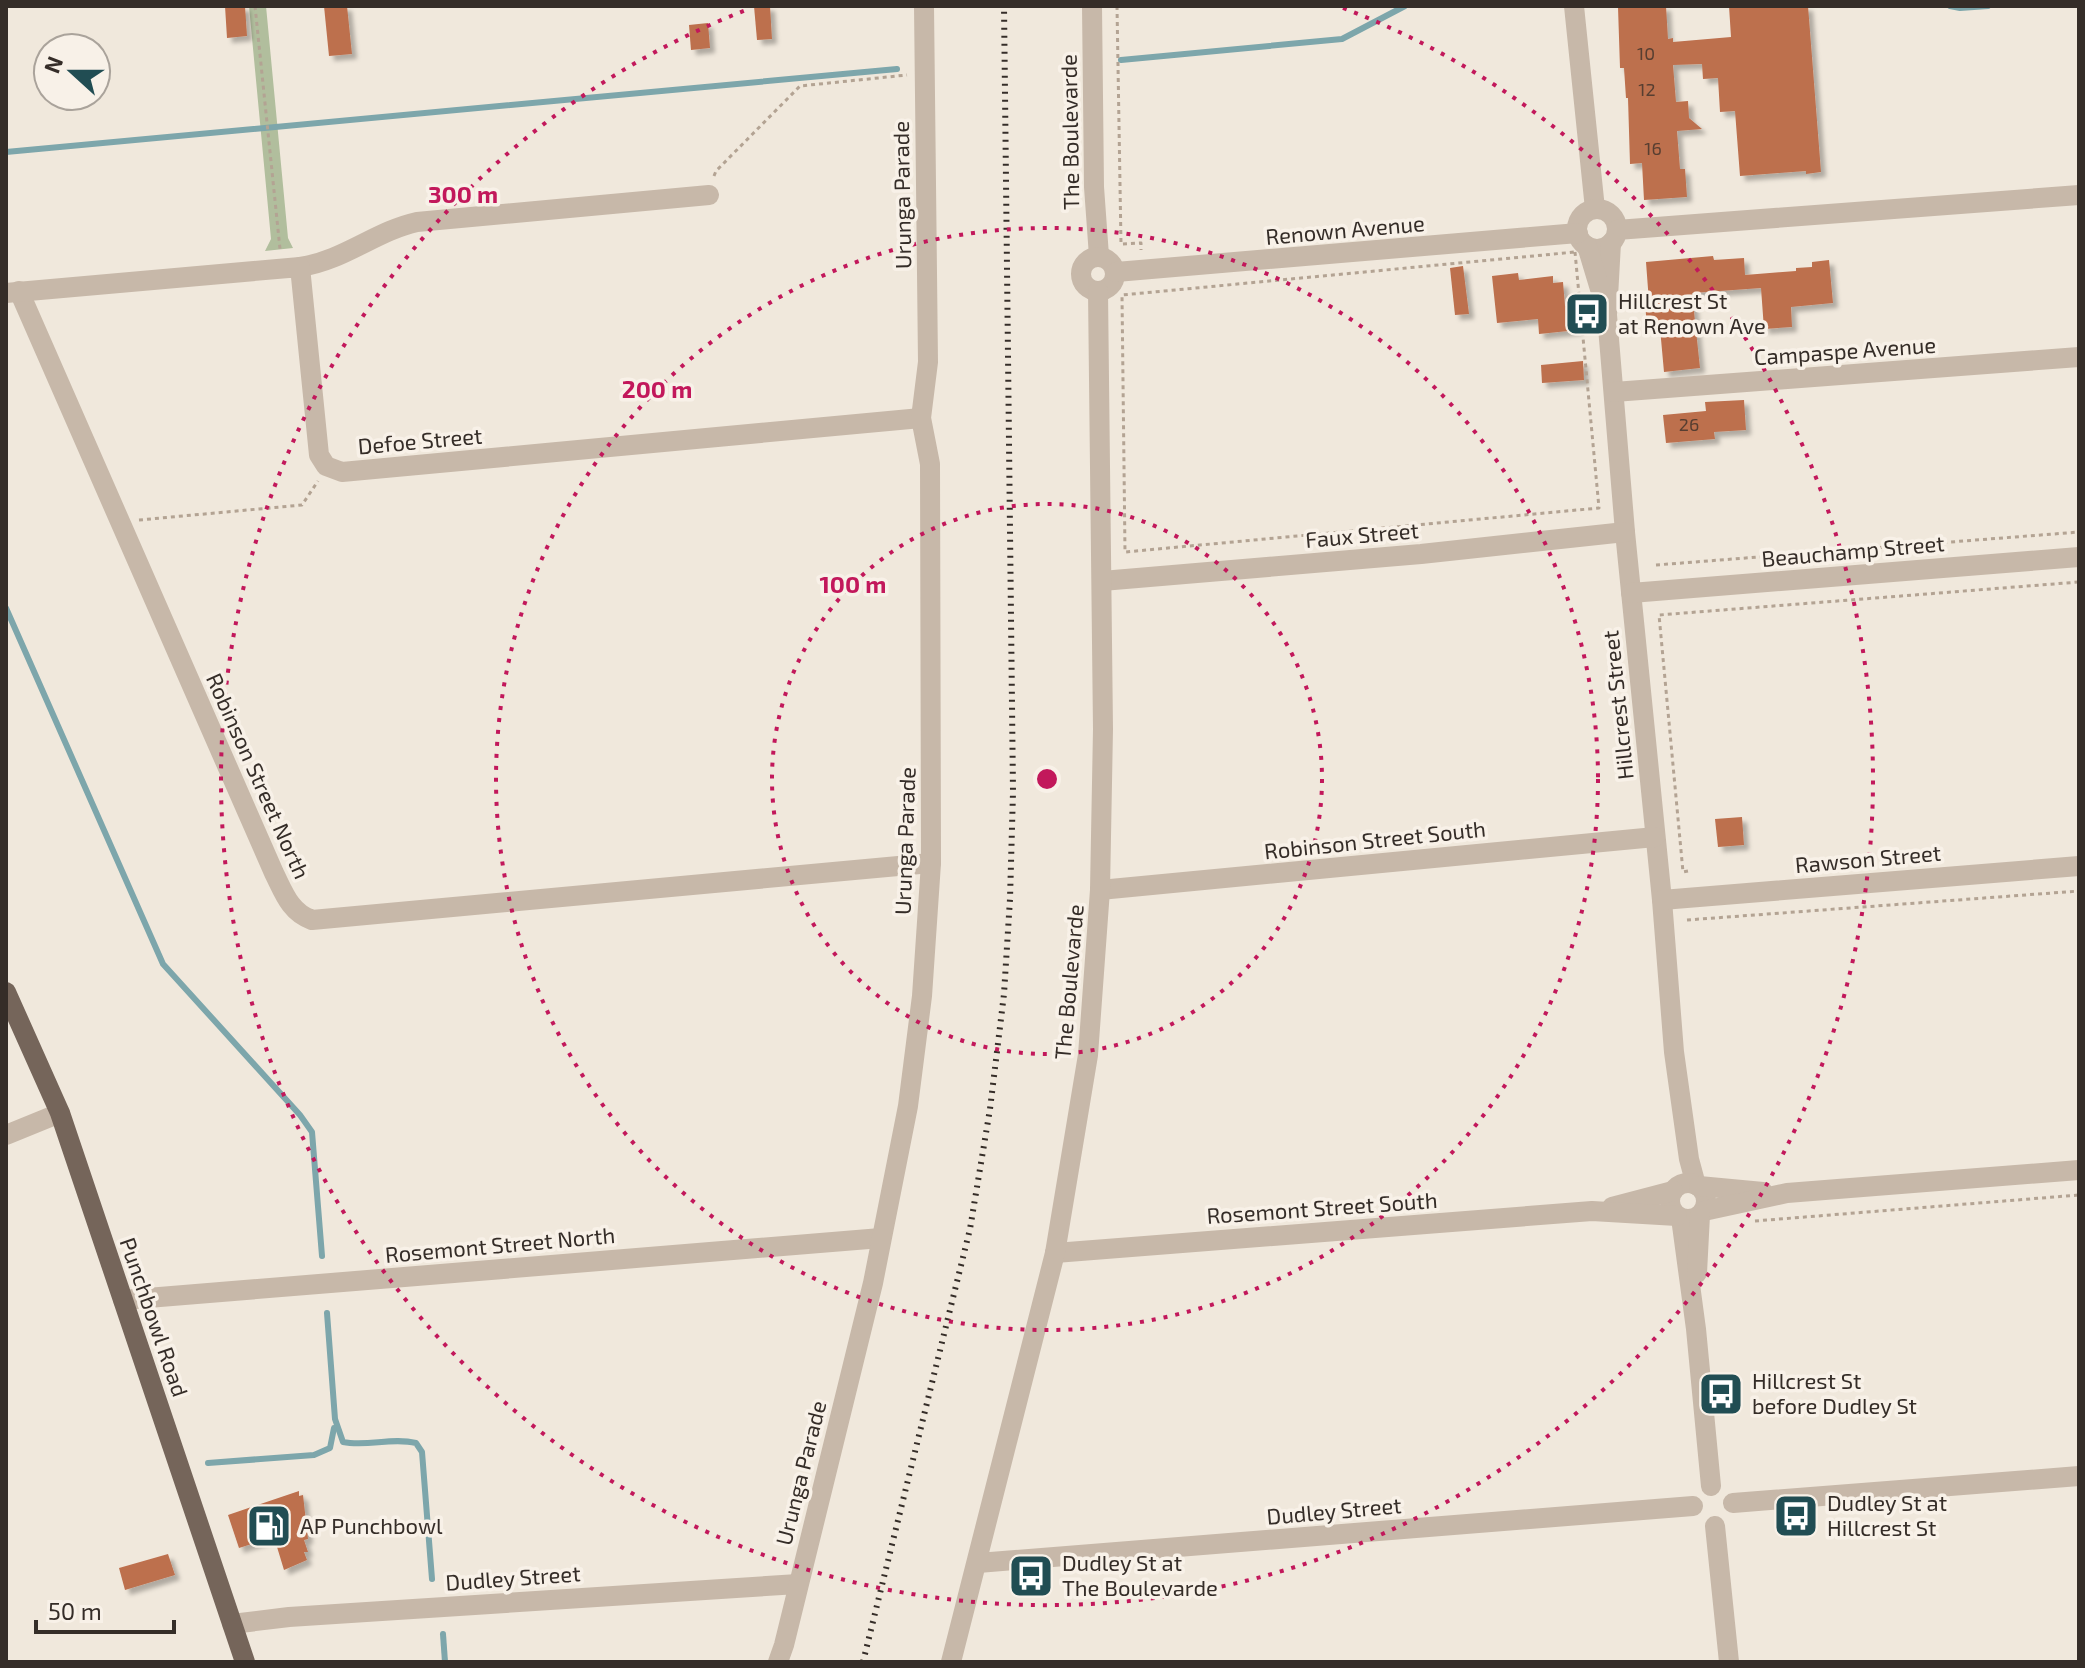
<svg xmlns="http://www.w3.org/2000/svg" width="2085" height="1668" font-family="'Exo 2',sans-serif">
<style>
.green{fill:#b1be9d}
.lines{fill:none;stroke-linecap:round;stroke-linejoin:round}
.stream{stroke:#7da6ab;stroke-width:6}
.building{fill:#bd6f4d;filter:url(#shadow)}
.path{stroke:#b3a393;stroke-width:3;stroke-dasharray:4 4;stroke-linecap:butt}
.minor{stroke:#c7b8a9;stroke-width:20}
.major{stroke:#75655a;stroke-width:20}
.rail{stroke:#352d28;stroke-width:6;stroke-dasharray:2 6;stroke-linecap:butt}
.ring{fill:none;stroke:#c2185b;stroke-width:4;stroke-dasharray:4 8}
.labels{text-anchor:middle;stroke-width:7;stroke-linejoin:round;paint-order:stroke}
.number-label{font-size:18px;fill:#573e31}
.street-label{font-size:22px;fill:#352d28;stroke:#f8f1e8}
.poi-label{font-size:22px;fill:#352d28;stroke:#f8f1e8;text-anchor:start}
.centre{fill:#c2185b;stroke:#f8f1e8;stroke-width:4}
.ring-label{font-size:24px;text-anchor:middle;font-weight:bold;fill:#c2185b;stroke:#f8f1e8;stroke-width:7;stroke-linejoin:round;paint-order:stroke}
</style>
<defs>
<filter id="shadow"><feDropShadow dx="5" dy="5" stdDeviation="2" flood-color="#0004"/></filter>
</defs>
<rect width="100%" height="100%" fill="#f0e8dc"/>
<polygon class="green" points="249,6 266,6 288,238 293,248 265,251 271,239"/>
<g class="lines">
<g class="stream">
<polyline points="1950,6 1960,8 1988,6"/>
<polyline points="1121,60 1342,39 1405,6"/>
<polyline points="6,152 897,69"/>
<polyline points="6,608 163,964 300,1115 312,1132 322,1256"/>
<path d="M327 1313 335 1419 343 1442C367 1447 392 1437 416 1443L422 1452 432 1579"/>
<polyline points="208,1463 314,1455 330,1448 334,1428"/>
<polyline points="443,1634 445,1662"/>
</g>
</g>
<g class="building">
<polygon points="225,6 245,6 247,36 227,38"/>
<polygon points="324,6 347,6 352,54 329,56"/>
<polygon points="754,6 770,6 772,39 757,40"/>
<polygon points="1666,6 1668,39 1673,38 1673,42 1731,37 1729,6 1808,6 1821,172 1806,174 1806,171 1740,176 1735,111 1720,112 1718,78 1703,79 1702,64 1673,65 1676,102 1688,101 1689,118 1702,129 1677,131 1680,169 1685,169 1687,197 1644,200 1642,163 1630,164 1628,98 1626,98 1624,68 1620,68 1618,7"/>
<polygon points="708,23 710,48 691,50 689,25"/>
<polygon points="1713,256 1714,260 1744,258 1745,275 1796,271 1796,268 1812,267 1812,262 1829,260 1833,303 1791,307 1792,327 1764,329 1761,288 1692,293 1700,368 1664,372 1660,328 1647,328 1645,302 1649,302 1646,262"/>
<polygon points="1463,266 1469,314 1455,315 1450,268"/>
<polygon points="1518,273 1519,280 1553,276 1553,283 1563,282 1565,306 1576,305 1578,330 1539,334 1538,319 1497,323 1492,276"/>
<polygon points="1583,361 1584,380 1542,383 1541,365"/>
<polygon points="1744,400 1746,430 1714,432 1715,439 1666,443 1663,415 1706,411 1705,402"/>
<polygon points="1742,817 1744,845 1718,847 1715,819"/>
<polygon points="299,1491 299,1496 303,1495 308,1539 304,1540 308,1552 304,1552 307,1560 284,1570 274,1537 239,1548 228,1515"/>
<polygon points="168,1554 175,1575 125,1590 119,1568"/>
</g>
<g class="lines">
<g class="path">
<polyline points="255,6 280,249"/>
<polyline points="1117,6 1121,244 1141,243 1141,250"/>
<polyline points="714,176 716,171 800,86 907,75"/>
<polygon points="1575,252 1599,508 1125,552 1122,295"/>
<polyline points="139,520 302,505 318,481"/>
<polyline points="1656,565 2079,532"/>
<polyline points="1688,871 1683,872 1659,615 2079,582"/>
<polyline points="1687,920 2079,891"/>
<polyline points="1755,1221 2079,1195"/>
</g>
<g class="minor">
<polyline points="1092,6 1094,187 1099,256"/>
<polyline points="1574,6 1595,209"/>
<circle cx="1597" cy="229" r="20"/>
<polyline points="1617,230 2079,195"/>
<polyline points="1611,243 1607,315 1625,532 1662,900 1674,1052 1689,1159 1696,1185"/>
<polyline points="1587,246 1603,299"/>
<circle cx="1098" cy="274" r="17"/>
<path d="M300 267C343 261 376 231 417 222L709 195"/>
<polyline points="1116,272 1578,233"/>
<path d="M19 291 274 873C284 893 290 912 312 920L931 863"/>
<polyline points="6,293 300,267 319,455 326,466 342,472 921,418"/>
<polyline points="1614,392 2079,357"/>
<polyline points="1102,581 1421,554 1625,532"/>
<polyline points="1631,593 2079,557"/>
<polyline points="1100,890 1655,837"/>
<polyline points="1662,900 2079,866"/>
<polyline points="6,1135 60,1113"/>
<circle cx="1688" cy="1201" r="18"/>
<polyline points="1699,1186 1763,1192"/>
<polyline points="1612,1207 1673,1191"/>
<polyline points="1704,1211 1787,1193 2079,1170"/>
<polyline points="1681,1218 1696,1329 1711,1486"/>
<polyline points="1055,1253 1592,1211 1677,1216"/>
<polyline points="1697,1273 1700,1215"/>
<polyline points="123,1300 881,1238"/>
<polyline points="1733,1503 2079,1476"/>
<polyline points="1715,1526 1729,1662"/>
<polyline points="978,1563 1693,1506"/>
<polyline points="232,1624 289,1617 798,1584"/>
<polyline points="778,1662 784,1645 873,1283 908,1106 922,996 931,863 930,464 921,418 928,362 924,6"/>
<polyline points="951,1662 1055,1253 1088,1055 1100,890 1103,729 1098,291"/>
</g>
<polyline class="major" points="6,992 60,1113 245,1662"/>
<polyline class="rail" points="863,1662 970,1229 990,1109 1004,994 1010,899 1013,792 1004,6"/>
</g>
<g class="ring">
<circle cx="1047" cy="779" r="275"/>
<circle cx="1047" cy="779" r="551"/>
<path d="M1343 8A826 826 0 1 1 751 8"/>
</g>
<defs>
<g id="bus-square" transform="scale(2.3)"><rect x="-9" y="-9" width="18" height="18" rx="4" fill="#214d53" stroke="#f8f1e8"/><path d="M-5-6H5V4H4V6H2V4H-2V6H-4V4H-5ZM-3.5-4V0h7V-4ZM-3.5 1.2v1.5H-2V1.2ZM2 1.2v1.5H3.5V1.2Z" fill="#fff"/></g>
<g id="fuel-square" transform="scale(2.3)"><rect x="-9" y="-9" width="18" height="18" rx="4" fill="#214d53" stroke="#f8f1e8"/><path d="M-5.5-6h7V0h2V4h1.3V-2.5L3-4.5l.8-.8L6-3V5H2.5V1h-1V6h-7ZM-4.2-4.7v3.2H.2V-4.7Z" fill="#fff"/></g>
</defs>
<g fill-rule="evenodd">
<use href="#bus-square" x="1587" y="314"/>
<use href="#bus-square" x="1721" y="1394"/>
<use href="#bus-square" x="1796" y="1516"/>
<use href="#fuel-square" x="269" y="1526"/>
<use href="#bus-square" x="1031" y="1576"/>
</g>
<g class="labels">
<g class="number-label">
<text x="1646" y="60">10</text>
<text x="1647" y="96">12</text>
<text x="1653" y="155">16</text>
<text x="1689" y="431">26</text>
</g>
<g class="street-label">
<text transform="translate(1070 132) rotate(-91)" y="8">The Boulevarde</text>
<text transform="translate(902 195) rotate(-91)" y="8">Urunga Parade</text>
<text transform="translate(1345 230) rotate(-5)" y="8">Renown Avenue</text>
<text transform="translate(1845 351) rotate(-4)" y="8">Campaspe Avenue</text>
<text transform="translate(420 441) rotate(-5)" y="8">Defoe Street</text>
<text transform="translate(1362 535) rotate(-5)" y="8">Faux Street</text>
<text transform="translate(1853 551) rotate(-5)" y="8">Beauchamp Street</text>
<text transform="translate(1618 705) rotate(-96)" y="8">Hillcrest Street</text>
<text transform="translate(258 776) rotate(66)" y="8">Robinson Street North</text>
<text transform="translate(1375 840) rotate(-6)" y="8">Robinson Street South</text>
<text transform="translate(905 841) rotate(-88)" y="8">Urunga Parade</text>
<text transform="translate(1868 859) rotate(-5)" y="8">Rawson Street</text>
<text transform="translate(1069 982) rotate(-85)" y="8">The Boulevarde</text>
<text transform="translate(1322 1208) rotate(-4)" y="8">Rosemont Street South</text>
<text transform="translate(500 1245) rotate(-5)" y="8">Rosemont Street North</text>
<text transform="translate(154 1317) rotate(71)" y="8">Punchbowl Road</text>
<text transform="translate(801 1473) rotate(-76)" y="8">Urunga Parade</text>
<text transform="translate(1334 1511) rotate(-5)" y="8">Dudley Street</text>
<text transform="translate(513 1578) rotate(-4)" y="8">Dudley Street</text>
</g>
<g class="poi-label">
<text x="1618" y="309">Hillcrest St<tspan x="1618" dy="25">at Renown Ave</tspan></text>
<text x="1752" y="1389">Hillcrest St<tspan x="1752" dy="25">before Dudley St</tspan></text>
<text x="1827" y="1511">Dudley St at<tspan x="1827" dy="25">Hillcrest St</tspan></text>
<text x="300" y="1534">AP Punchbowl</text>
<text x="1062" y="1571">Dudley St at<tspan x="1062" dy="25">The Boulevarde</tspan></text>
</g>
</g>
<circle cx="1047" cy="779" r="12" class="centre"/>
<g class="ring-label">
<text x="463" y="203">300 m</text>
<text x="657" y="398">200 m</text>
<text x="853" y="593">100 m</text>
</g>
<rect width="2085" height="1668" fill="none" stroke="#352d28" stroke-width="16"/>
<g transform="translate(72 72) rotate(291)"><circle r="38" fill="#f8f1e8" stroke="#aaa39b" stroke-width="2"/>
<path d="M0-6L14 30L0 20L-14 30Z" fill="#214d53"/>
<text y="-12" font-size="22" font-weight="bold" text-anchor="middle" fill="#352d28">N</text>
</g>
<path d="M36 1620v12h138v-12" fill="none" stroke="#352d28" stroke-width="4"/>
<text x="48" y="1620" font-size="24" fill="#352d28" stroke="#f8f1e8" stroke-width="6" paint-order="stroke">50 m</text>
</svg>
